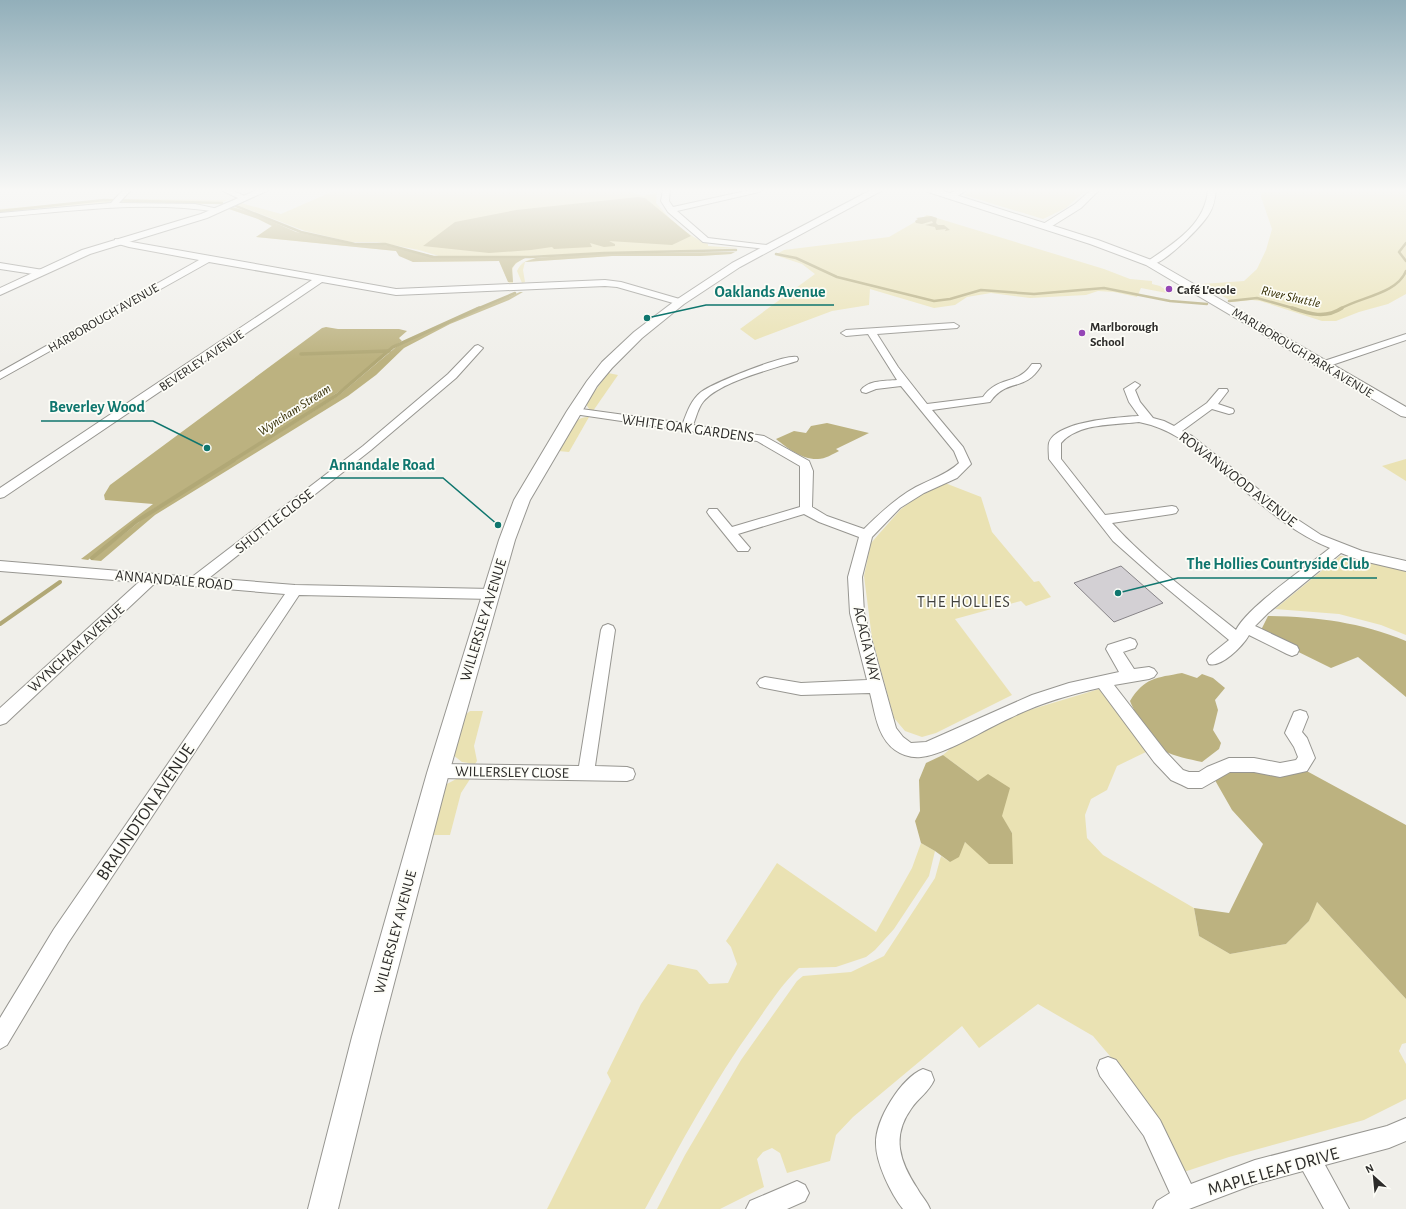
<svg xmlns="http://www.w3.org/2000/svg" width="1406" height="1209" font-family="'Alegreya Sans',sans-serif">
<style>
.green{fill:#eae2b3}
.forest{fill:#bcb280}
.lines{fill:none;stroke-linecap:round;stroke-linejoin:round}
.stream-far2{stroke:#b1a876;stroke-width:2.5}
.stream-far1{stroke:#b1a876;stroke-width:3.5}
.stream{stroke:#b1a876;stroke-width:4}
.building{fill:#d3d0d4;stroke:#878488}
.minor-casing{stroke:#979691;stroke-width:2}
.tertiary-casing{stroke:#979691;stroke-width:2}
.minor{fill:#fff;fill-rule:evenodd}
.tertiary{fill:#fff;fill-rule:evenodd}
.poi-dot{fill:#9546b6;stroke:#fdfdf7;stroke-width:1.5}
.labels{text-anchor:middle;stroke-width:3.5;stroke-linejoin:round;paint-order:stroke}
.far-poi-label{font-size:13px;font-weight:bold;fill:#2d2c2a;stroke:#fdfdf7;text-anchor:start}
.far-water-label{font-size:13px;font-style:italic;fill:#322b01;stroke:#fdfdf7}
.far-street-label{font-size:13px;fill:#2d2c2a;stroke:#fdfdf7}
.street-label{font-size:15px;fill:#2d2c2a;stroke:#fdfdf7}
.neighbourhood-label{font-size:16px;letter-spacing:1px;fill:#42423e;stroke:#fdfdf7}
.near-street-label{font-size:18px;fill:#2d2c2a;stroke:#fdfdf7}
.leader{fill:none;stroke:#0f766e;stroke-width:1.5}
.callout-dot{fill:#0f766e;stroke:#fdfdf7;stroke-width:1.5}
.callout-label{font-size:16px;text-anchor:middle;font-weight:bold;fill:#0f766e;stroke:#fdfdf7;stroke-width:3.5;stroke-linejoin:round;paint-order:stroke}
</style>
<rect width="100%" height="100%" fill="#f0efea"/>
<g class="green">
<path d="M336 190H632L631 192 643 196 657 193 656 203C671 221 688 236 708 244V246L739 248 612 253 731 254 700 256H612L525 262 523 270 525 282 522 283 517 271C521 262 527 260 536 258L600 253 524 256 525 258C510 266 512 268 513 283H509L499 261 413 262 396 251 256 237 272 226 258 219 229 209 233 207 255 214 296 232 353 244H380L443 258H518V256L442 257 419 250 377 242H351L305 231 237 205 241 203 281 214Z"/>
<polygon points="973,190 1086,190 1066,208 1043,219 964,195"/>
<polygon points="1312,190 1406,190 1406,294 1388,304 1359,312 1336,321 1322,321 1260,301 1252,300 1233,302 1202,284 1244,281 1257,269 1266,250 1272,229 1261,197 1262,192"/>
<polygon points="125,199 227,200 219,204 123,203"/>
<polygon points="110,200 106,204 0,214 0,209"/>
<polygon points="927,215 1104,269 1130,279 1152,281 1152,284 1160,286 1172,294 1141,288 1137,297 1114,292 1098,291 1086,295 1030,298 991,293 967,297 955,305 934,308 870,289 869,305 832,311 755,340 740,329 815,274 802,264 775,255 784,250 889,237"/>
<polygon points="608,373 618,375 593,411 589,409 586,404 587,402"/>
<path d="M589 417 569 452 558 451C565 437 571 416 589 417Z"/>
<polygon points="1406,459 1406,481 1382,466"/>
<polygon points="945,483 981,497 992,532 1034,582 1039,581 1051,597 1026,606 1021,601 955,619 1012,695 936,733 922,737 905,731 894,718 872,638 864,576 871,543 901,509 921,494"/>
<polygon points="1340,556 1350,556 1406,571 1406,635 1381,625 1339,614 1275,609"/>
<polygon points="1099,689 1148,751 1117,766 1107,790 1091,799 1085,815 1087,838 1103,855 1194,908 1199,936 1230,954 1286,944 1309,921 1316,901 1406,999 1406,1043 1402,1044 1399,1051 1406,1064 1406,1099 1364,1120 1229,1157 1184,1172 1126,1075 1093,1036 1038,1004 979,1048 962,1026 853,1117 836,1135 830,1161 787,1173 780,1153 772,1148 763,1152 757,1159 764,1187 720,1209 657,1209 685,1155 741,1060 797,981 803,976 851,972 884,956 935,878 941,856 950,862 965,842 968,844 1012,833 978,781 943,755 959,741 1026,711"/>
<polygon points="470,711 483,711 474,746 477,761 475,764 462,762 453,755 464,716"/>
<polygon points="472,776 461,793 450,835 432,835 445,785 460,777"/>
<path d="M921 843 935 851 929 876 894 929 875 950 866 957 836 967 799 968C782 984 770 1003 756 1023 713 1082 680 1145 645 1209H547L611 1081 607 1073 641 1004 668 964 697 970 709 984 728 983 737 964 731 947 726 941 777 863 876 932 912 868Z"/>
</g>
<g class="forest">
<polygon points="638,197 645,198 691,236 672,245 609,241 615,244 615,246 604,247 590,243 592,247 554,249 552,247 531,250 489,253 423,246 455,222 516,210"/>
<polygon points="233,207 255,214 296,232 353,244 380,244 443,258 525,258 516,263 512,268 513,282 508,282 499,261 413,262 399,256 396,251 256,237 272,226 258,219 229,209"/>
<polygon points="931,216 937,218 936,223 938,225 944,225 950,230 945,231 946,229 936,230 935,227 925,225 933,223 932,221 922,224 916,223 915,221 918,219 916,218"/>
<polygon points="735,252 731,254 700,256 612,256 525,262 519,264 536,258 605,253"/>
<polygon points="520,292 523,292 509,300 450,324 404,348 376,375 348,396 155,515 101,561 91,560 149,514 338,396 396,347 435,327"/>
<polygon points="326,327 338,329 399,329 407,331 399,338 402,341 392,347 365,372 314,410 150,511 88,560 81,559 153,504 105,500 104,495 110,485 322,328"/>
<path d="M827 423 869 433 836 449 839 451C833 454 825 459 818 459 803 460 787 448 776 439L794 431 806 433 811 426Z"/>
<path d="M1268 616C1318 617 1359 622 1406 641V697L1358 657 1331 668 1268 637 1261 630Z"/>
<path d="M1182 673 1197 678 1202 674 1213 678 1225 688 1215 700 1218 710 1213 730 1221 743 1219 749 1202 762C1189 759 1175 757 1163 750 1153 744 1134 712 1130 701 1145 677 1156 678 1182 673Z"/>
<polygon points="943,755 978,781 988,774 1010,788 1002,816 1012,833 1013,864 989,864 965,842 959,857 950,862 935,851 921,843 915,821 920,811 919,780 926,763"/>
<path d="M1236 766C1253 770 1290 783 1303 769L1406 825V999L1317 902 1309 921 1286 944 1230 954 1199 936 1194 908 1229 913 1263 844 1232 810 1216 782 1215 779Z"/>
</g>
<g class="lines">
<g class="stream-far2">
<polyline points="236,206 301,232 355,244 385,244 433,257 530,257 604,253 736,250"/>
<polyline points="0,211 104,200 222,203"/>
<polyline points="1406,243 1399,252 1406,261"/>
<polyline points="776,254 796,258 837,277 934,301 950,299 981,290 1034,294 1104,288 1170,301 1207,304"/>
<polyline points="1229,301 1257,298 1296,309"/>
<polyline points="477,309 515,293"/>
<path d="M1340 309C1360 297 1397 294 1406 271"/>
</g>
<g class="stream-far1">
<path d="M1292 308C1310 314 1325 319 1342 308"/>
<polyline points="301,354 389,351"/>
<polyline points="232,461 337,395 393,347 479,308"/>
</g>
<g class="stream">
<polyline points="92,558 137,521 234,460"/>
<polyline points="0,624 60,582"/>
</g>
</g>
<polygon class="building" points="1121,566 1163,603 1114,622 1074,583"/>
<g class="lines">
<g class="minor-casing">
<g id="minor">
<path d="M123 190H131L119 203 195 204 223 210 219 212C147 200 72 211 0 217V213L111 203Z"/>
<polygon points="221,190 231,190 249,198 242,200"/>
<polygon points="663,190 670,190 669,201 673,207 750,190 762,190 759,192 677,211 708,238 767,245 771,247 767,249 703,242 668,212 661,201"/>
<polygon points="958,190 967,190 954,198 948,198 948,194"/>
<polygon points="1091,190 1099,190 1081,208 1049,228 1043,228 1043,224 1075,204"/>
<path d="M1208 190H1216C1215 199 1214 206 1209 214 1202 226 1161 268 1148 265V261C1174 243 1205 225 1208 190Z"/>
<polygon points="115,239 396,289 605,280 621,282 683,300 685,302 680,305 617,287 605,286 396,295 322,282 4,497 0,498 0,488 312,280 209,262 0,379 0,372 199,260 129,247 115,243"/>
<polygon points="0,263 43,270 44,272 40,275 0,269"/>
<path d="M954 323 959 326 957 328 877 334 898 367 927 404 983 397C999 375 1017 386 1032 364H1040L1041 366C1024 393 1008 377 990 402L932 410 963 447 971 464 957 478 924 493 900 508 872 537 862 577 864 613 896 728 903 737 911 743 926 742 1032 695 1069 683 1119 672 1106 649 1108 645 1130 638 1135 640 1137 644 1135 648 1123 652 1134 669 1149 667 1154 669 1157 673 1154 677 1149 679 1114 685 1166 752 1183 770 1189 772H1199L1207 767 1229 758H1254L1280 763 1296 760 1298 757 1294 747 1285 733 1294 712 1300 710 1306 712 1308 717 1302 732 1307 738 1315 758 1307 771 1280 777 1254 772H1230L1202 788H1188L1182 785 1171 780 1154 762 1099 688C1068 695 1038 704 1010 718 985 729 947 754 921 757 912 758 902 755 895 750 877 737 875 712 870 693L801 695 760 687 757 683 760 679 765 677 801 683 867 680 850 613 848 577 859 537 819 522 804 514 738 534 750 548 748 551H738L709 515 707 512 709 509H717L732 527 800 507V466L757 441 574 414 569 411 574 408 683 423C687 412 691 400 701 392 713 383 784 354 797 357L798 359 797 361C772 369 719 382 703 402 698 408 696 418 693 425L764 436 809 461 813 471 812 507 827 516 864 529C880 513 896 498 916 487 931 479 946 475 959 463L954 451 901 386 876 389 866 393 862 392 861 390C869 380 885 381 897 380L868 334 846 336 841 333 846 330Z"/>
<polygon points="1406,334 1406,340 1329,366 1325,367 1320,364 1321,362"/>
<polygon points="478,345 483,348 456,378 371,450 209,578 295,585 492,589 497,590 499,594 497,598 492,599 299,595 68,943 7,1045 0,1049 0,1018 54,929 285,594 155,583 6,723 0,725 0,708 139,582 0,571 0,561 192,577 363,446 448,374 475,346"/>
<path d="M1135 382 1140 385 1135 390 1140 402 1153 418 1164 421 1174 426 1207 403 1219 389H1227L1228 391 1218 404 1233 409 1234 411 1233 413 1229 414 1212 409 1182 431 1192 436 1289 514 1321 535 1362 551 1406 561V571L1359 560 1341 553 1268 613 1255 626 1297 646 1299 650 1297 654 1292 656 1287 654 1249 635C1243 646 1221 668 1209 664L1207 660 1209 656 1229 640 1157 580 1113 541 1049 459C1049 454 1048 448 1049 443 1056 421 1120 417 1139 416L1129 402 1124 389ZM1139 422C1173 429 1191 446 1217 467 1252 496 1287 531 1330 548 1308 566 1247 607 1236 630 1194 596 1148 563 1112 523L1172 514 1176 513 1178 510 1176 507 1172 506 1105 515 1061 459V443C1078 423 1114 425 1139 422Z"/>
<polygon points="608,624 613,626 615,630 595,766 627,767 633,769 635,774 633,779 627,781 439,778 433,776 431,771 433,766 439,764 579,766 601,630 603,626"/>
<polygon points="1108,1057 1116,1060 1160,1120 1191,1184 1255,1160 1387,1126 1406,1118 1406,1141 1389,1148 1325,1165 1349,1209 1324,1209 1303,1171 1255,1184 1189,1209 1153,1209 1157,1201 1170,1193 1144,1136 1100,1076 1097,1068 1100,1060"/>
<path d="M923 1069 931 1072 934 1080C929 1092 918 1098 911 1109 891 1137 900 1162 917 1188 921 1196 927 1201 930 1209H903C891 1194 876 1163 876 1144 875 1120 901 1078 923 1069Z"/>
<polygon points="797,1181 805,1185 809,1193 805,1201 787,1209 746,1209 750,1201"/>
</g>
</g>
<g class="tertiary-casing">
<g id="tertiary">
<polygon points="257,190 269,190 207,218 90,254 0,295 0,288 82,250 201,214"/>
<polygon points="871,190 883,190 740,267 684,304 642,338 612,368 597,386 530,500 515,540 449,773 380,1037 338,1209 308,1209 352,1037 427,773 499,540 514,500 567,411 587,381 602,362 634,332 676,300 732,263"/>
<polygon points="926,190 940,190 1098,240 1154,261 1406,407 1406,417 1401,416 1146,265 1090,244 928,192"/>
</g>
</g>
<use href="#minor" class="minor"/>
<use href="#tertiary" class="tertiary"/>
</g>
<linearGradient id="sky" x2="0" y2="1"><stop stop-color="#92afba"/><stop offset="0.53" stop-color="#f8f8f6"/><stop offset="1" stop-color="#f8f8f6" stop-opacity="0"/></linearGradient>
<rect width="1406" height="359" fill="url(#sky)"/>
<g class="poi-dot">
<circle cx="1169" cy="289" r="4"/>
<circle cx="1082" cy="333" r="4"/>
</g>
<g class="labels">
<g class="far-poi-label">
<text x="1177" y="294">Café L'ecole</text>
<text x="1090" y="331">Marlborough<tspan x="1090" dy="15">School</tspan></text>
</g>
<g class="far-water-label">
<text transform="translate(1291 296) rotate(13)" y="5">River Shuttle</text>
<text transform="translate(294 409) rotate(-33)" y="5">Wyncham Stream</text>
</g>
<g class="far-street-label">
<text transform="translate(103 317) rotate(-30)" y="5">HARBOROUGH AVENUE</text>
<text transform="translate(1303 352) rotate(31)" y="5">MARLBOROUGH PARK AVENUE</text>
<text transform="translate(201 360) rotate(-34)" y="5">BEVERLEY AVENUE</text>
</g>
<g class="street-label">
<text transform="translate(688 428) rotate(8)" y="5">WHITE OAK GARDENS</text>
<text transform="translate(1238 479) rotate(38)" y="5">ROWANWOOD AVENUE</text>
<text transform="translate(274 521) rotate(-38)" y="5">SHUTTLE CLOSE</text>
<text transform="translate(174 580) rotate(5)" y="5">ANNANDALE ROAD</text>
<text transform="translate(483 620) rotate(-73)" y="5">WILLERSLEY AVENUE</text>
<text transform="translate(867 644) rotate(77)" y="5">ACACIA WAY</text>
<text transform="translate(76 648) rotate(-42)" y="5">WYNCHAM AVENUE</text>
<text transform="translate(512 772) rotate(1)" y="5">WILLERSLEY CLOSE</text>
<text transform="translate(395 932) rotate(-75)" y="5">WILLERSLEY AVENUE</text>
</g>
<g class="neighbourhood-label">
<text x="964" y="607">THE HOLLIES</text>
</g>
<g class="near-street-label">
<text transform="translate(145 812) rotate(-56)" y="6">BRAUNDTON AVENUE</text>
<text transform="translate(1273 1171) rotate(-16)" y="6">MAPLE LEAF DRIVE</text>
</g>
</g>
<path class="leader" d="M647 318L706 305H834M207 448L153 421H41M498 525L443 478H321M1118 593L1178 578H1377"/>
<g class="callout-dot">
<circle cx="647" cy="318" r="4"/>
<circle cx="207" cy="448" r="4"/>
<circle cx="498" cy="525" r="4"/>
<circle cx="1118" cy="593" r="4"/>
</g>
<g class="callout-label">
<text x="770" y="297">Oaklands Avenue</text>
<text x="97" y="412">Beverley Wood</text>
<text x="382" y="470">Annandale Road</text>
<text x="1278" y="569">The Hollies Countryside Club</text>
</g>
<g transform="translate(1374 1177) rotate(333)" stroke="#fdfdf7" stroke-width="3" paint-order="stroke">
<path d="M0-3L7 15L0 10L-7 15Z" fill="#2d2c2a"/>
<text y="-6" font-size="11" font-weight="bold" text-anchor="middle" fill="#2d2c2a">N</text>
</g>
</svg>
